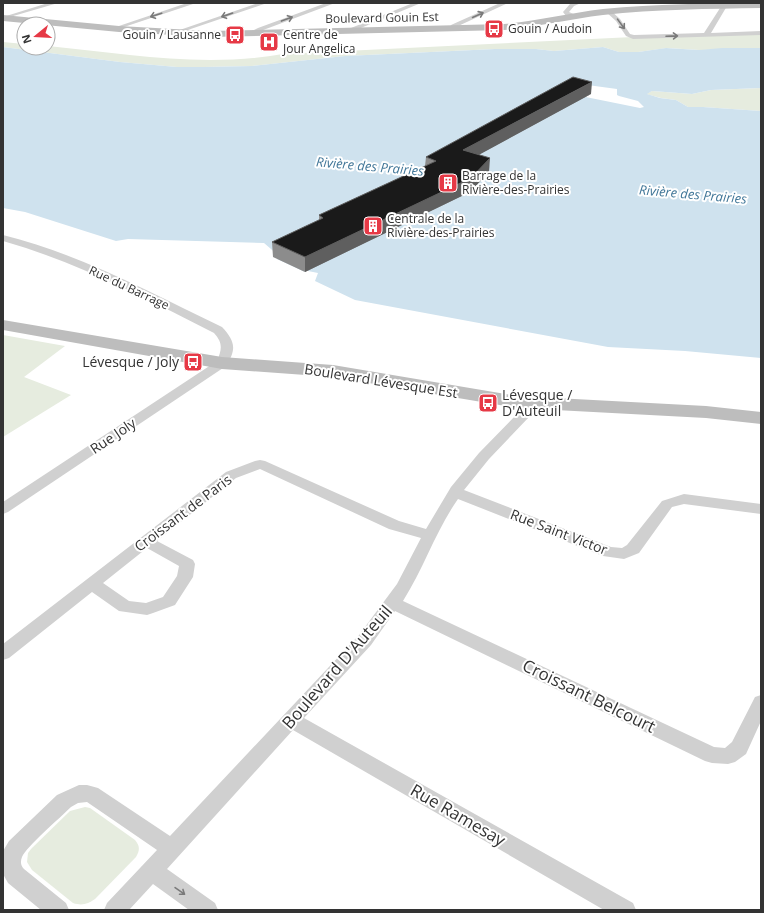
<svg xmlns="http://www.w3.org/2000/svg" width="764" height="913" font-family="'Open Sans',sans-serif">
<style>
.green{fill:#e6ecdf}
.water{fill:#cfe2ee;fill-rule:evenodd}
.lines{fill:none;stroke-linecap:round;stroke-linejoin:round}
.street{fill:#d0d0d0;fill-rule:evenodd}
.secondary{fill:#bdbdbd;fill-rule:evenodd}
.wall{fill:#8c8c8c}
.shaded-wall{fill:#5f5f5f}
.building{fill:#1a1a1a;stroke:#5f5f5f}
.oneway{stroke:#7a7a7a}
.labels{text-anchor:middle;stroke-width:4;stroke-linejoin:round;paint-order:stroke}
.far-street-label{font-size:12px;fill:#333;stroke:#fff}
.far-poi-label{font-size:12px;fill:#333;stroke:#fff;text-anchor:start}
.far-water-label{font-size:13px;font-style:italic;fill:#3f7597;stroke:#fff}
.poi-label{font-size:14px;fill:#333;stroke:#fff;text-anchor:end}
.street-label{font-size:14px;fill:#333;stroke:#fff}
.near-street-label{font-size:17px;fill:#333;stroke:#fff}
</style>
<rect width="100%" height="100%" fill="#fff"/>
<g class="green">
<path d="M761 33V49L699 50 667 48 638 52H619L603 47 554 51 536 49H495L345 56 252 66 204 67H177L120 62 3 47V42L24 44V48H48V46C128 54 203 68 283 54L633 37Z"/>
<polygon points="761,88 761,111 703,107 688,107 676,100 661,98 646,94 652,91 692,94 711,90"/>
<polygon points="3,335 65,346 24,377 71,395 3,437"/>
<path d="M85 807 90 808 135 840C140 846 140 850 136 857L95 899C88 904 82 906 73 903L32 870 27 862 28 853 31 849 70 811Z"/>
</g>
<path class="water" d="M3 47 120 62 177 67H204L252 66 345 56 495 49H536L554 51 603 47 619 52H638L666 48 699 50 722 48H761V88L711 90 692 94 652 91 647 94 660 98 676 100 688 107H703L761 111V358L685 351 608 347 355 300 315 281 318 273 308 271 305 267V272L277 259 278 255 264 243 128 239 116 241 25 212 3 208ZM580 84 617 89V95L619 96 638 101 644 107 640 108 556 91Z"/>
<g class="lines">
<g class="street">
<polygon points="48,3 58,3 3,19 3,17"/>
<polygon points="187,3 196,3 115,30 110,29"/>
<polygon points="258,3 267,3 176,34 171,33"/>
<polygon points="326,3 335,3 253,34 248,33 258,28"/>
<polygon points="413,3 421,3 356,30 355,32 350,31 351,28"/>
<polygon points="500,3 508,3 456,27 454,30 449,29 451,25"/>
<polygon points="581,3 574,6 569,12 578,16 578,18 566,16 563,12 570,4"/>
<polygon points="724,4 727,6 711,33 761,31 761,35 633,39 626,36 616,21 605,11 610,10 620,19 630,34 634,35 704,33 722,5"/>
<path d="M3 235C80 254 151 293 222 327 235 341 237 349 226 366L8 512 3 514V502L217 361C222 349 223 343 214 333 145 298 77 262 3 241Z"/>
<path d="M527 399 532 400 534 403 530 416 489 459 464 490 611 547 622 548 627 545 662 501 684 494 761 504V514L684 504 672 507 639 553 624 559 603 556 458 499C436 530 424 568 403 601L714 747 725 748 732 742 755 697 761 695V721L746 754 735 762 728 764 712 763 705 761 395 611 371 645 304 718 633 903 636 910H604L293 730 167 869 215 903 218 910H189L153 884 129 910H104L107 903 157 850 87 802 78 803 71 807C61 817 26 847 22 857 20 862 21 866 24 869L66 903 69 910H41L8 883 3 874V851L9 841 57 795 79 785H87L98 788 170 836 359 635 397 584 421 538 389 529 260 469 236 478 157 541 193 560 195 564 193 577 175 605 153 613 147 615 119 611 92 592 9 658 3 660V644L226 472 255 461 260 460 265 461 399 521 426 529 451 487 479 453 519 412 522 400ZM147 548 179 566 177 576 163 597 146 603 129 601 103 583Z"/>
</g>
<g class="secondary">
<path d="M761 3V8C708 9 656 9 603 15 570 19 537 27 504 30L210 37 119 32 3 21V15L119 26 210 31 504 24C537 21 570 13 603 9 656 4 708 3 761 3Z"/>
<polygon points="3,320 222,357 333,365 518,396 706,406 761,412 761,424 706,418 518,408 333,377 222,369 3,330"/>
</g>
</g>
<polygon class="wall" points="591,94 478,155 489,172 470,192 305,272 273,257 272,242 319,220 319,215 425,166 426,157"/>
<g class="shaded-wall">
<polygon points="592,82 591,94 462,164 463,150"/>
<polygon points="490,158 489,172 470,192 305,272 305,257"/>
</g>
<polygon class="building" points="573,77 592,82 463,150 490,158 471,178 305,257 272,242 323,218 319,215 436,161 426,157"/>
<defs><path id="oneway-shaft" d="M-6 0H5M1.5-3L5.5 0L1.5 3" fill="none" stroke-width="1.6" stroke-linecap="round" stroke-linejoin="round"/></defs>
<g class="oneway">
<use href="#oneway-shaft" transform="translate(156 15) rotate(162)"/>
<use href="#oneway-shaft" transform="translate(227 15) rotate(161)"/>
<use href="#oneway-shaft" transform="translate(478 15) rotate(-24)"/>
<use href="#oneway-shaft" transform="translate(287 19) rotate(-20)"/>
<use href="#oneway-shaft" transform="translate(621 24) rotate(54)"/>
<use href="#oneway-shaft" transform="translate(672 36) rotate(-2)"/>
<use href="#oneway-shaft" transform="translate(180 891) rotate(35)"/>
</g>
<defs>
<g id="bus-square" transform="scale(1)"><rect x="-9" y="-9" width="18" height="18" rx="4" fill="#e63946" stroke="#fff"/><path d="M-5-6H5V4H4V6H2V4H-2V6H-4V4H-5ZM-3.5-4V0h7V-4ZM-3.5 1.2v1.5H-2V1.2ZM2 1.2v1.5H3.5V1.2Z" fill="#fff"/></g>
<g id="hospital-square" transform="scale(1)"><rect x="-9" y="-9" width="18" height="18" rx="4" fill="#e63946" stroke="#fff"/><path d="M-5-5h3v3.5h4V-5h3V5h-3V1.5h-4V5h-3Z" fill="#fff"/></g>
<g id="building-square" transform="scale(1)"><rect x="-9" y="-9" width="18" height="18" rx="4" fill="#e63946" stroke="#fff"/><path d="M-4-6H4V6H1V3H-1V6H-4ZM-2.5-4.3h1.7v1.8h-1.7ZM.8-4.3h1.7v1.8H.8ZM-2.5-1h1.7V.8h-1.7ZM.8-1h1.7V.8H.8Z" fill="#fff"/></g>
</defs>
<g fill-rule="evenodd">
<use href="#bus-square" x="494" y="29"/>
<use href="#bus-square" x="235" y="35"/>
<use href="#hospital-square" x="269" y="42"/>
<use href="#building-square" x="448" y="183"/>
<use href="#building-square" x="373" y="226"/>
<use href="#bus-square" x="193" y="362"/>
<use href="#bus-square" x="488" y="403"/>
</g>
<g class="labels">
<g class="far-street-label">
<text transform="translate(382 18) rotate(-1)" y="4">Boulevard Gouin Est</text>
<text transform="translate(129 288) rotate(25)" y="4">Rue du Barrage</text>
</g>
<g class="far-poi-label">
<text x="508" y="33">Gouin / Audoin</text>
<text x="221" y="39" text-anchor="end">Gouin / Lausanne</text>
<text x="283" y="39">Centre de<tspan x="283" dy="14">Jour Angelica</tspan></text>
<text x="462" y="180">Barrage de la<tspan x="462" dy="14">Rivière-des-Prairies</tspan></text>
<text x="387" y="223">Centrale de la<tspan x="387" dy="14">Rivière-des-Prairies</tspan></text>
</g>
<g class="far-water-label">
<text transform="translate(370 166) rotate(5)" y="5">Rivière des Prairies</text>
<text transform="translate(693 194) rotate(5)" y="5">Rivière des Prairies</text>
</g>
<g class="poi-label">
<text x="179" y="367">Lévesque / Joly</text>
<text x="502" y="400" text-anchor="start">Lévesque /<tspan x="502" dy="16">D'Auteuil</tspan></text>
</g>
<g class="street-label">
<text transform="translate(381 381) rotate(9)" y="5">Boulevard Lévesque Est</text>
<text transform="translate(113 436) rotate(-34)" y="5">Rue Joly</text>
<text transform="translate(183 513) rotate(-37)" y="5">Croissant de Paris</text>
<text transform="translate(559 532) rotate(21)" y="5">Rue Saint Victor</text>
</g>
<g class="near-street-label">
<text transform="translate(337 667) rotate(-49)" y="6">Boulevard D'Auteuil</text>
<text transform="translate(589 696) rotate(26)" y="6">Croissant Belcourt</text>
<text transform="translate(458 815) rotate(30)" y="6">Rue Ramesay</text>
</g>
</g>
<rect width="764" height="913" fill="none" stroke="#333333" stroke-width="8"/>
<g transform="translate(36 36) rotate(252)"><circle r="19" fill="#ffffff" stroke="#adadad"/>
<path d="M0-3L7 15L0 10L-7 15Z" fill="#e63946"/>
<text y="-6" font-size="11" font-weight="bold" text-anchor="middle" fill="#333333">N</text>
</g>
</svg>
